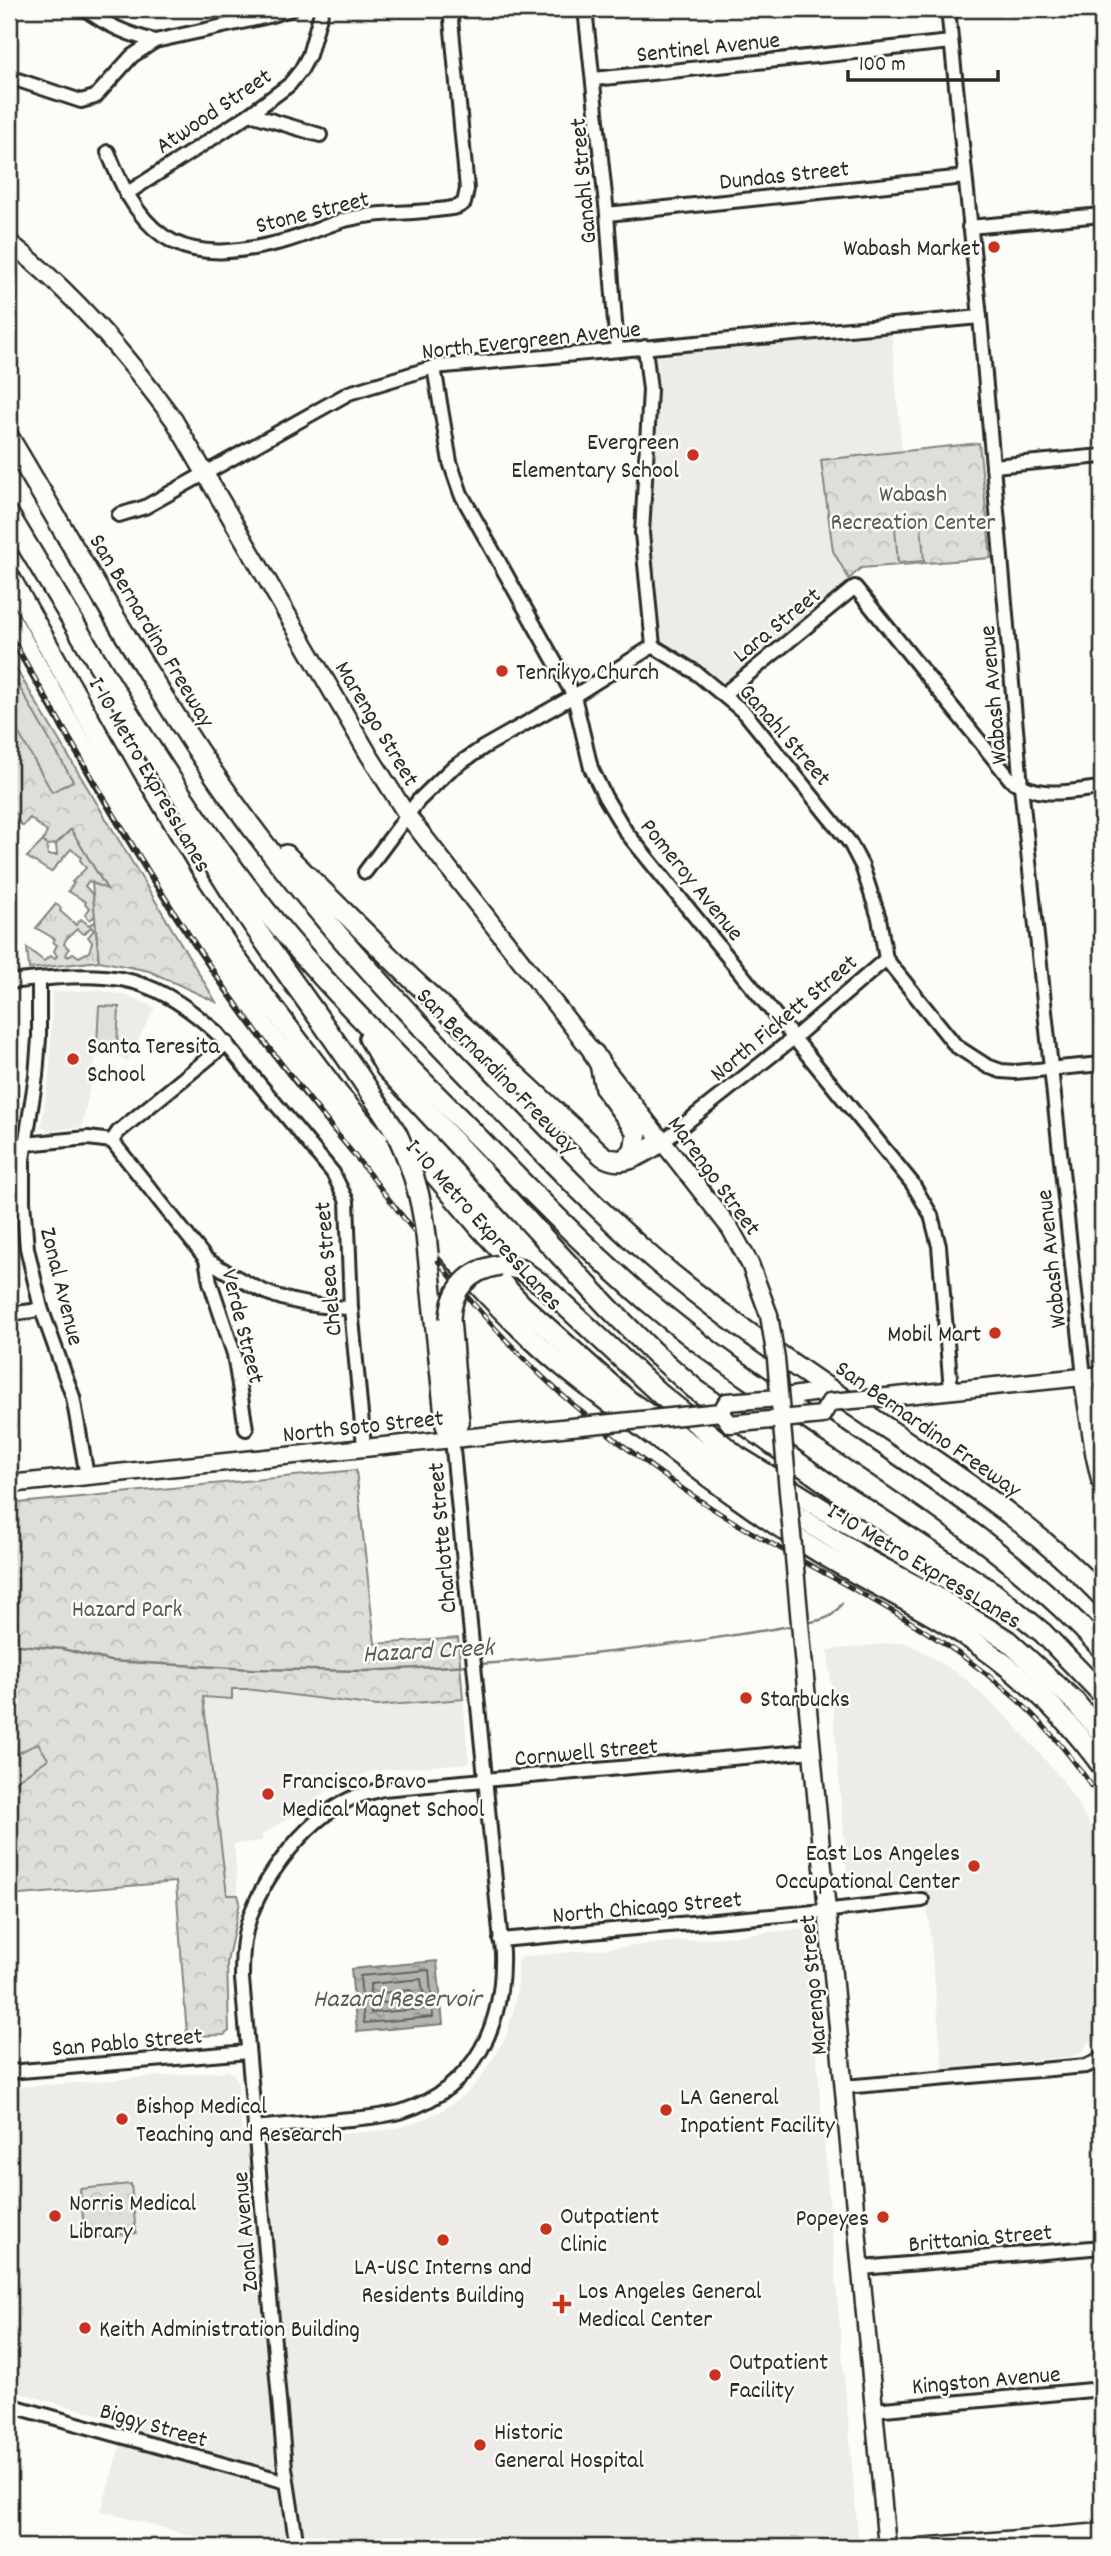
<svg xmlns="http://www.w3.org/2000/svg" width="1111" height="2556" font-family="Dekko,sans-serif">
<style>
.built{fill:#edece8}
.grass{fill:url(#grass-tufts);stroke:#858482;stroke-width:2;fill-rule:evenodd}
.park{fill:url(#park-crowns);stroke:#858482;stroke-width:2}
.pitch{fill:#dfdeda;stroke:#858482;stroke-width:2}
.water{fill:url(#water-ripples);stroke:#7e7d7b;stroke-width:2}
.lines{fill:none;stroke-linecap:round;stroke-linejoin:round}
.shore{stroke:#626261;stroke-width:2}
.stream{stroke:#7e7d7b;stroke-width:2.5}
.minor-casing{stroke:#2b2b2b;stroke-width:18}
.major-casing{stroke:#2b2b2b;stroke-width:21}
.highway-casing{stroke:#2b2b2b;stroke-width:24}
.minor{stroke:#fdfcf7;stroke-width:12}
.major{stroke:#fdfcf7;stroke-width:16}
.highway{stroke:#fdfcf7;stroke-width:19}
.rail-casing{stroke:#2b2b2b;stroke-width:5}
.rail{stroke:#fdfcf7;stroke-width:2.5;stroke-dasharray:8;stroke-linecap:butt}
.major-bridge-casing{stroke:#2b2b2b;stroke-width:21;stroke-linecap:butt}
.highway-bridge-casing{stroke:#2b2b2b;stroke-width:24;stroke-linecap:butt}
.major-bridge{stroke:#fdfcf7;stroke-width:16}
.highway-bridge{stroke:#fdfcf7;stroke-width:19}
.poi-dot{fill:#c8321e;stroke:#fdfcf7;stroke-width:2.5}
.labels{text-anchor:middle;stroke-width:5;stroke-linejoin:round;paint-order:stroke}
.street-label{font-size:24px;fill:#2b2b2b;stroke:#fdfcf7}
.poi-label{font-size:24px;fill:#2b2b2b;stroke:#fdfcf7;text-anchor:start}
.park-label{font-size:24px;fill:#585857;stroke:#fdfcf7}
.water-label{font-size:26px;font-style:italic;fill:#5b5b5a;stroke:#fdfcf7}
</style>
<defs>
<pattern id="grass-tufts" width="24" height="20" patternUnits="userSpaceOnUse" patternTransform="scale(1.75)"><rect width="24" height="20" fill="#dfdeda"/><path d="M3 7l-1-3M5 7V3M7 7l1-3M15 17l-1-3M17 17v-4M19 17l1-3" fill="none" stroke="#c0bfbb"/></pattern>
<pattern id="park-crowns" width="20" height="18" patternUnits="userSpaceOnUse" patternTransform="scale(1.75)"><rect width="20" height="18" fill="#dfdeda"/><path d="M2 6a3 3 0 1 1 6 0M12 15a3 3 0 1 1 6 0" fill="none" stroke="#c0bfbb"/></pattern>
<pattern id="water-ripples" width="26" height="14" patternUnits="userSpaceOnUse" patternTransform="scale(1.75)"><rect width="26" height="14" fill="#b5b4b1"/><path d="M2 4q2-2 4 0t4 0M15 11q2-2 4 0t4 0" fill="none" stroke="#939390"/></pattern>
</defs>
<rect width="100%" height="100%" fill="#fdfcf7"/>
<filter id="ink" filterUnits="userSpaceOnUse"><feTurbulence type="fractalNoise" baseFrequency=".0143" numOctaves="2"/><feDisplacementMap in="SourceGraphic" scale="14" xChannelSelector="R" yChannelSelector="G"/><feConvolveMatrix kernelMatrix="1 2 1 2 8 2 1 2 1" color-interpolation-filters="sRGB"/></filter>
<g filter="url(#ink)">
<g class="built">
<polygon points="891,330 902,451 821,460 833,551 853,585 728,684 713,679 664,649 657,633 649,534 658,417 653,360 659,354"/>
<polygon points="98,990 128,996 155,1007 127,1062 117,1055 96,1057 82,1127 48,1131 41,1126 50,1073 52,992"/>
<polygon points="903,1642 924,1652 963,1677 1016,1726 1063,1781 1088,1821 1102,1848 1102,2038 1088,2043 1081,2053 1075,2056 943,2069 925,1883 854,1891 848,1883 828,1650"/>
<polygon points="231,1689 247,1689 377,1706 463,1699 469,1763 379,1770 356,1776 330,1789 262,1835 262,1841 234,1844 238,1895 227,1895 203,1697 232,1699"/>
<polygon points="801,1929 806,1933 859,2547 234,2547 101,2511 127,2422 9,2390 9,2093 22,2087 228,2071 234,2074 237,2080 243,2142 388,2130 412,2124 440,2112 466,2094 480,2079 505,2038 513,2013 518,1984 518,1962 522,1957"/>
</g>
<g class="grass">
<polygon points="71,829 108,891 89,881 85,886 93,895 95,916 90,920 85,915 90,908 85,904 86,902 68,891 74,883 72,882 86,868 80,860 81,857 71,849 51,872 27,857 43,841 47,845 48,855 57,855 56,844"/>
<path d="M56 904 61 908 60 911 76 925 81 919 89 925 95 922 99 961 29 969 27 948 44 961 50 956 55 958 57 956 54 951 57 945 53 942 55 939 36 928ZM91 927 94 930 88 937 92 942 89 952 79 957 73 953 68 957 66 955 69 949 64 944 66 939 77 929 84 934Z"/>
</g>
<g class="park">
<polygon points="979,443 991,558 861,568 849,579 833,551 821,460"/>
<polygon points="9,657 216,1002 149,971 99,961 92,883 107,889 71,829 56,844 47,845 43,841 47,832 30,818 23,826 13,817 15,814 9,807"/>
<polygon points="356,1470 375,1644 458,1638 463,1699 377,1706 246,1689 232,1689 232,1699 203,1697 227,1895 238,1895 240,1902 227,1962 229,2031 224,2035 187,2036 176,1882 9,1896 9,1504"/>
<polygon points="131,2184 136,2233 85,2238 80,2189"/>
</g>
<g class="pitch">
<polygon points="921,525 924,561 898,563 895,527"/>
<polygon points="13,676 73,781 52,792 9,716 9,678"/>
<polygon points="99,1006 119,1007 117,1045 97,1044"/>
<polygon points="38,1743 48,1759 9,1786 9,1758"/>
</g>
<polygon class="water" points="437,1961 443,2024 357,2032 351,1969"/>
<g class="lines">
<g class="shore">
<polygon points="429,1970 433,2017 364,2023 360,1976"/>
<polygon points="421,1979 425,2006 423,2009 371,2013 370,1984"/>
<polygon points="410,1990 413,1993 411,2000 384,2003 381,2001 382,1993"/>
</g>
<g class="stream">
<path d="M805 1623C822 1620 833 1619 842 1603"/>
<polyline points="9,1644 63,1649 110,1661 251,1669 366,1671 469,1665"/>
<path d="M479 1664C585 1657 691 1644 795 1625"/>
</g>
<g class="minor-casing">
<g id="minor">
<path d="M85 9C106 25 129 35 155 41"/>
<polyline points="585,9 607,214 617,350"/>
<polyline points="948,9 980,317 1021,786 1084,1377"/>
<polyline points="9,77 81,101 95,97 132,56 155,41 269,16 291,9"/>
<polyline points="594,79 951,42"/>
<polyline points="250,114 320,135"/>
<path d="M108 152C145 247 186 267 285 241 304 236 322 227 341 221 378 210 419 215 457 207L464 203 467 189 450 9"/>
<polyline points="126,194 250,114 289,85 301,70 309,55 322,9"/>
<polyline points="607,214 965,177"/>
<polyline points="969,227 1102,215"/>
<polyline points="645,347 650,390 642,533 653,646 695,672 745,713 850,843 862,866 879,918 886,959 956,1046 987,1066 1001,1071 1015,1072 1102,1064"/>
<polyline points="434,367 450,462 461,494 574,696 591,768 605,797 626,832 912,1183 931,1215 939,1246 951,1390"/>
<polyline points="993,466 1102,456"/>
<polyline points="119,515 145,507 349,393 434,367 980,317"/>
<path d="M724 694 855 587 1011 780C1043 800 1067 791 1102 788"/>
<polyline points="365,872 418,801 450,770 484,747 574,696 653,646"/>
<polyline points="39,979 39,1038 36,1076 23,1159 23,1202 27,1248 41,1308 73,1397 87,1476"/>
<path d="M9 982C102 972 145 967 218 1034L333 1173 347 1201 351 1308 364 1446"/>
<polyline points="112,1141 206,1259 210,1282 234,1354 246,1429"/>
<polyline points="663,1141 795,1037 886,959"/>
<polyline points="25,1144 88,1138 112,1141 118,1132 227,1043"/>
<path d="M206 1259C259 1293 287 1306 351 1308"/>
<polyline points="9,1314 32,1311 41,1308"/>
<polyline points="500,1940 804,1913 922,1900"/>
<polyline points="9,2072 248,2052"/>
<polyline points="844,2087 1086,2066 1102,2059"/>
<path d="M255 2128C283 2125 312 2123 340 2120 361 2118 383 2117 403 2111 477 2087 504 2024 502 1952L452 1439"/>
<polyline points="862,2268 1102,2247"/>
<polyline points="9,2405 287,2482"/>
<polyline points="873,2410 1102,2389"/>
<path d="M297 2547 285 2468 242 1979C242 1967 242 1954 244 1941 252 1888 303 1821 352 1798 362 1794 373 1792 383 1789L812 1751"/>
</g>
</g>
<g class="major-casing">
<g id="major">
<path d="M9 242C74 293 125 354 174 420L369 755 407 815 730 1228 750 1264 769 1315"/>
<polyline points="887,1397 1102,1375"/>
<polyline points="779,1398 818,1392 830,1402"/>
<polyline points="9,1484 581,1426"/>
<polyline points="804,1667 887,2547"/>
<polyline points="920,2547 1102,2532"/>
</g>
</g>
<g class="highway-casing">
<g id="highway">
<path d="M9 438C82 560 151 687 234 803 310 909 398 1004 489 1097 543 1153 597 1210 656 1261 739 1331 830 1389 919 1450 984 1494 1048 1539 1102 1596"/>
<path d="M9 515C90 649 168 788 266 911 324 984 391 1049 457 1116 518 1178 579 1242 646 1300 792 1425 972 1506 1102 1649"/>
<polyline points="9,576 124,781 183,880 237,960 339,1095 463,1241 521,1304 629,1401 760,1492 867,1560 935,1596 1007,1640 1074,1701 1102,1734"/>
<path d="M9 617C80 740 149 867 232 983 282 1054 337 1120 393 1186 445 1248 497 1311 559 1363 590 1389 623 1413 655 1437 707 1476 759 1515 814 1549 860 1578 909 1600 955 1629 1012 1665 1063 1712 1102 1766"/>
<path d="M191 825C251 934 332 1028 397 1134"/>
<path d="M286 855 411 978 603 1156C625 1169 643 1152 663 1141"/>
<polyline points="369,1038 386,1068 608,1307 653,1352 695,1389 832,1487 994,1593 1043,1633 1102,1694"/>
<polyline points="594,1054 600,1064 605,1088 637,1132 634,1151 623,1160"/>
<polyline points="428,1254 446,1425 452,1439"/>
<polyline points="500,1265 522,1270 544,1286 660,1394 737,1456 829,1513 981,1599"/>
<polyline points="450,1319 459,1422 452,1439"/>
<polyline points="1084,1377 1096,1455 1102,1481"/>
</g>
</g>
<use href="#minor" class="minor"/>
<use href="#major" class="major"/>
<use href="#highway" class="highway"/>
<g class="rail-casing">
<path id="rail" d="M9 633C74 746 138 860 212 969 261 1041 317 1108 371 1176 436 1260 501 1345 583 1413 627 1450 673 1484 721 1514 816 1573 921 1617 1006 1690 1044 1722 1075 1760 1102 1801"/>
</g>
<use href="#rail" class="rail"/>
<g class="major-bridge-casing">
<g id="major-bridge">
<polyline points="769,1315 776,1359 804,1667"/>
<polyline points="721,1412 730,1424 822,1415 830,1402 887,1397"/>
<polyline points="721,1412 727,1402 779,1398"/>
<polyline points="581,1426 721,1412"/>
</g>
</g>
<g class="highway-bridge-casing">
<g id="highway-bridge">
<path d="M397 1134C416 1175 424 1209 428 1254"/>
<path d="M450 1319C451 1288 470 1270 500 1265"/>
</g>
</g>
<use href="#major-bridge" class="major-bridge"/>
<use href="#highway-bridge" class="highway-bridge"/>
</g>
</g>
<g class="poi-dot">
<circle cx="994" cy="247" r="7"/>
<circle cx="693" cy="455" r="7"/>
<circle cx="502" cy="671" r="7"/>
<circle cx="73" cy="1059" r="7"/>
<circle cx="995" cy="1333" r="7"/>
<circle cx="746" cy="1698" r="7"/>
<circle cx="268" cy="1794" r="7"/>
<circle cx="974" cy="1866" r="7"/>
<circle cx="666" cy="2110" r="7"/>
<circle cx="122" cy="2119" r="7"/>
<circle cx="55" cy="2216" r="7"/>
<circle cx="883" cy="2217" r="7"/>
<circle cx="546" cy="2229" r="7"/>
<circle cx="443" cy="2240" r="7"/>
<path d="M558.5 2293.5h7v7h7v7h-7v7h-7v-7h-7v-7h7z"/>
<circle cx="85" cy="2328" r="7"/>
<circle cx="715" cy="2375" r="7"/>
<circle cx="480" cy="2445" r="7"/>
</g>
<g class="labels">
<g class="street-label">
<text transform="translate(708 46) rotate(-6)" y="8">Sentinel Avenue</text>
<text transform="translate(213 110) rotate(-34)" y="8">Atwood Street</text>
<text transform="translate(784 174) rotate(-6)" y="8">Dundas Street</text>
<text transform="translate(582 181) rotate(-95)" y="8">Ganahl Street</text>
<text transform="translate(312 211) rotate(-14)" y="8">Stone Street</text>
<text transform="translate(531 339) rotate(-6)" y="8">North Evergreen Avenue</text>
<text transform="translate(776 624) rotate(-39)" y="8">Lara Street</text>
<text transform="translate(153 630) rotate(59)" y="8">San Bernardino Freeway</text>
<text transform="translate(992 695) rotate(-95)" y="8">Wabash Avenue</text>
<text transform="translate(378 723) rotate(59)" y="8">Marengo Street</text>
<text transform="translate(786 734) rotate(49)" y="8">Ganahl Street</text>
<text transform="translate(151 774) rotate(60)" y="8">I-10 Metro ExpressLanes</text>
<text transform="translate(693 879) rotate(51)" y="8">Pomeroy Avenue</text>
<text transform="translate(783 1017) rotate(-40)" y="8">North Fickett Street</text>
<text transform="translate(498 1070) rotate(46)" y="8">San Bernardino Freeway</text>
<text transform="translate(715 1175) rotate(54)" y="8">Marengo Street</text>
<text transform="translate(485 1224) rotate(48)" y="8">I-10 Metro ExpressLanes</text>
<text transform="translate(1050 1259) rotate(-96)" y="8">Wabash Avenue</text>
<text transform="translate(327 1269) rotate(-95)" y="8">Chelsea Street</text>
<text transform="translate(63 1286) rotate(76)" y="8">Zonal Avenue</text>
<text transform="translate(244 1326) rotate(76)" y="8">Verde Street</text>
<text transform="translate(363 1425) rotate(-6)" y="8">North Soto Street</text>
<text transform="translate(929 1428) rotate(35)" y="8">San Bernardino Freeway</text>
<text transform="translate(441 1538) rotate(-95)" y="8">Charlotte Street</text>
<text transform="translate(925 1565) rotate(31)" y="8">I-10 Metro ExpressLanes</text>
<text transform="translate(586 1751) rotate(-5)" y="8">Cornwell Street</text>
<text transform="translate(647 1906) rotate(-5)" y="8">North Chicago Street</text>
<text transform="translate(812 1985) rotate(-95)" y="8">Marengo Street</text>
<text transform="translate(127 2041) rotate(-5)" y="8">San Pablo Street</text>
<text transform="translate(244 2232) rotate(-95)" y="8">Zonal Avenue</text>
<text transform="translate(980 2237) rotate(-5)" y="8">Brittania Street</text>
<text transform="translate(986 2379) rotate(-5)" y="8">Kingston Avenue</text>
<text transform="translate(154 2424) rotate(16)" y="8">Biggy Street</text>
</g>
<g class="poi-label">
<text x="980" y="255" text-anchor="end">Wabash Market</text>
<text x="679" y="449" text-anchor="end">Evergreen<tspan x="679" dy="28">Elementary School</tspan></text>
<text x="516" y="679">Tenrikyo Church</text>
<text x="87" y="1053">Santa Teresita<tspan x="87" dy="28">School</tspan></text>
<text x="981" y="1341" text-anchor="end">Mobil Mart</text>
<text x="760" y="1706">Starbucks</text>
<text x="282" y="1788">Francisco Bravo<tspan x="282" dy="28">Medical Magnet School</tspan></text>
<text x="960" y="1860" text-anchor="end">East Los Angeles<tspan x="960" dy="28">Occupational Center</tspan></text>
<text x="680" y="2104">LA General<tspan x="680" dy="28">Inpatient Facility</tspan></text>
<text x="136" y="2113">Bishop Medical<tspan x="136" dy="28">Teaching and Research</tspan></text>
<text x="69" y="2210">Norris Medical<tspan x="69" dy="28">Library</tspan></text>
<text x="560" y="2223">Outpatient<tspan x="560" dy="28">Clinic</tspan></text>
<text x="869" y="2225" text-anchor="end">Popeyes</text>
<text x="443" y="2274" text-anchor="middle">LA-USC Interns and<tspan x="443" dy="28">Residents Building</tspan></text>
<text x="578" y="2298">Los Angeles General<tspan x="578" dy="28">Medical Center</tspan></text>
<text x="99" y="2336">Keith Administration Building</text>
<text x="729" y="2369">Outpatient<tspan x="729" dy="28">Facility</tspan></text>
<text x="494" y="2439">Historic<tspan x="494" dy="28">General Hospital</tspan></text>
</g>
<g class="park-label">
<text x="913" y="501">Wabash<tspan x="913" dy="28">Recreation Center</tspan></text>
<text x="127" y="1616">Hazard Park</text>
</g>
<g class="water-label">
<text transform="translate(428 1649) rotate(-3)" y="9">Hazard Creek</text>
<text x="397" y="2006">Hazard Reservoir</text>
</g>
</g>
<rect width="1111" height="2556" fill="none" stroke="#fdfcf7" stroke-width="35"/>
<rect x="18" y="18" width="1076" height="2521" fill="none" stroke="#2b2b2b" stroke-width="2.5" filter="url(#ink)"/>
<path d="M848 70v10h150v-10" fill="none" stroke="#2b2b2b" stroke-width="3.5"/>
<text x="859" y="70" font-size="21" fill="#2b2b2b" stroke="#fdfcf7" stroke-width="5" paint-order="stroke">100 m</text>
</svg>
